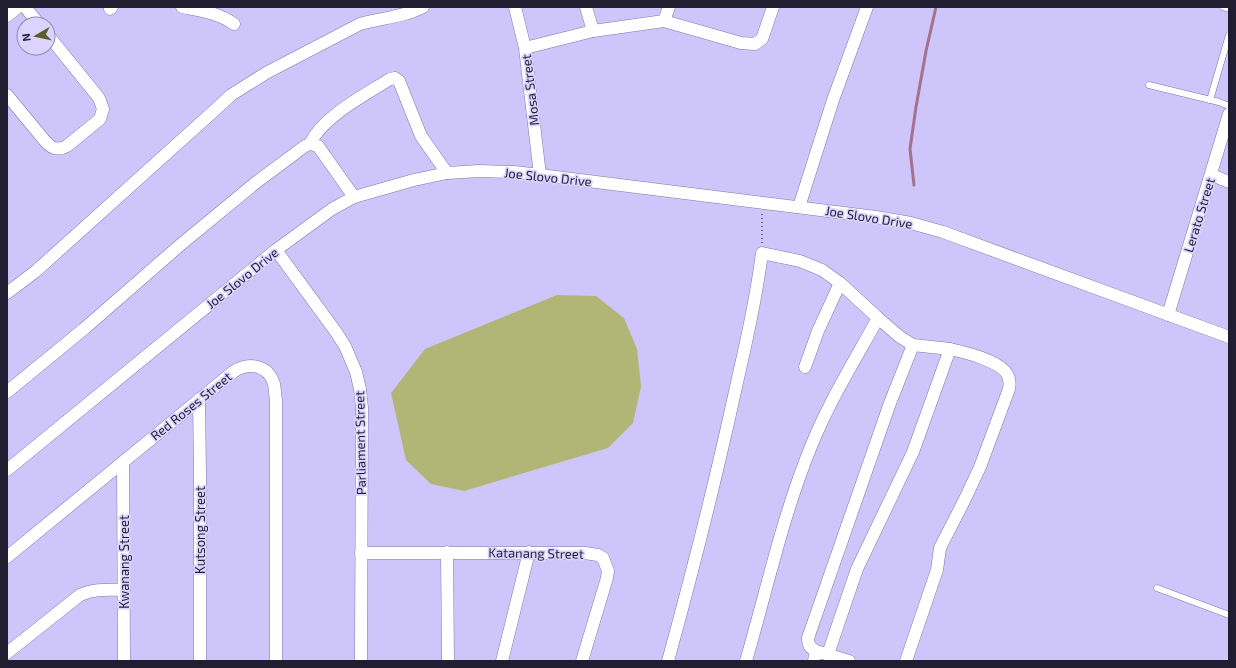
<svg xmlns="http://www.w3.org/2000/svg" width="1236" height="668" font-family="'Exo 2',sans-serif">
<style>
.green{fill:#b1b676}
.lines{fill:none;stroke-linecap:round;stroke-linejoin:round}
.stream{stroke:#a6718d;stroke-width:3}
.service-casing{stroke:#8078a8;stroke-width:7}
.minor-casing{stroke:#8078a8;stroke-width:13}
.path{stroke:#706a8c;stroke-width:2;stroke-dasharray:1 3;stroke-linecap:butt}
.service{stroke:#fff;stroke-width:6}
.minor{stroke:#fff;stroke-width:12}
.labels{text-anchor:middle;stroke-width:3.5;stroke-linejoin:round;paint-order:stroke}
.street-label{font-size:13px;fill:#221e32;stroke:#dbd4ff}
</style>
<rect width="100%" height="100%" fill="#cec5fa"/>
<polygon class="green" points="557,295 596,296 624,318 637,349 641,386 633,423 608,448 464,491 431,484 406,460 391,393 425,349"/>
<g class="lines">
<polyline class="stream" points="914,185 910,149 916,107 926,51 936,7"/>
<g class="service-casing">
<g id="service">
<polyline points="1223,7 1229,9"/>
<polyline points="1149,85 1219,102 1229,106"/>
<polyline points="1210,100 1229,35"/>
<polyline points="1157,588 1229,615"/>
</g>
</g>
<g class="minor-casing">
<g id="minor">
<polyline points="25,7 39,24"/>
<path d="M182 7C202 11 217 12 234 24"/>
<polyline points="515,7 525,48 540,175"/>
<polyline points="586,7 593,31"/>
<polyline points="110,9 112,7"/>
<polyline points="7,16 18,7"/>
<polyline points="664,21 669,7"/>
<polyline points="525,48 593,31 664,21 741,43 755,44 762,39 773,7"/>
<path d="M7 95 45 141C51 148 58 151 67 146L100 119 103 109 99 98 48 35"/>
<path d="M310 144C322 117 365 95 390 79L395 78 399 81 421 136 447 173"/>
<polyline points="1212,175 1229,182"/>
<polyline points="799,207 833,100 867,7"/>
<polyline points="276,250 336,332 345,346 356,372 360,389 362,408 361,661"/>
<path d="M7 293 36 271 216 109 231 95 266 73 360 24C381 18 404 17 423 7"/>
<polyline points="1168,315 1229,114"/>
<polyline points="805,367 818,331 840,283"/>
<polyline points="7,392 85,328 179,246 254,184 305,146 310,144 318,146 354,197"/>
<polyline points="199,399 200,474 200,661"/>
<polyline points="123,462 124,661"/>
<polyline points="7,470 276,250 332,209 354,197 414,180 447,173 479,171 514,172 540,175 876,217 911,223 943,232 1229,337"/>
<polyline points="447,552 448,661"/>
<polyline points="361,553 585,553 598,555 603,558 608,571 607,578 582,661"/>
<path d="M7 557 233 372C248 362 268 364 274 384 275 389 275 395 276 400V661"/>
<path d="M816 651C810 648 808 645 808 638L890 403 913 345"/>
<path d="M7 653 80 595C95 588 109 590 124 590"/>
<path d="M828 654 857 569 913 452 950 349C964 352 1000 361 1007 374 1010 379 1010 384 1009 389L980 467 965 499 940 548 937 570 906 661"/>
<polyline points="502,661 529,552"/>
<path d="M668 661C693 570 716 479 736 387 746 343 756 299 762 253L800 261 822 270 840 283 878 318 900 337 913 345 950 349"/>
<path d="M746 661C767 589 783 514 812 444 830 400 855 360 878 318"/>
<polyline points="814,661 816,651 849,661"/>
</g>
</g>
<polyline class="path" points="762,214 762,243"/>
<use href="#service" class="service"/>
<use href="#minor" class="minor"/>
</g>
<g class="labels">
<g class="street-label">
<text transform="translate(530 90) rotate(-97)" y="5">Mosa Street</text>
<text transform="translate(548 177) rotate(6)" y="5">Joe Slovo Drive</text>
<text transform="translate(1199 215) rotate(-73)" y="5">Lerato Street</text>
<text transform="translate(869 217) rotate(9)" y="5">Joe Slovo Drive</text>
<text transform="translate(242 278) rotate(-39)" y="5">Joe Slovo Drive</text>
<text transform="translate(191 406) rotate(-39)" y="5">Red Roses Street</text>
<text transform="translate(360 443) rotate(-91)" y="5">Parliament Street</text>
<text transform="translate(200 530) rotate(-90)" y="5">Kutsong Street</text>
<text transform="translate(536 553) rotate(1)" y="5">Katanang Street</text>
<text transform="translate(124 562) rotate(-90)" y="5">Kwanang Street</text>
</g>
</g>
<rect width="1236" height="668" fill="none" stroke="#221e32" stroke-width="16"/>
<g transform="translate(36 36) rotate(261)"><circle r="19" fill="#dbd4ff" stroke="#918bad"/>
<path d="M0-3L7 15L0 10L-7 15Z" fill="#5c5f2c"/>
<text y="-6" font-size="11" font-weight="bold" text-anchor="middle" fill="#221e32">N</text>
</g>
</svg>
